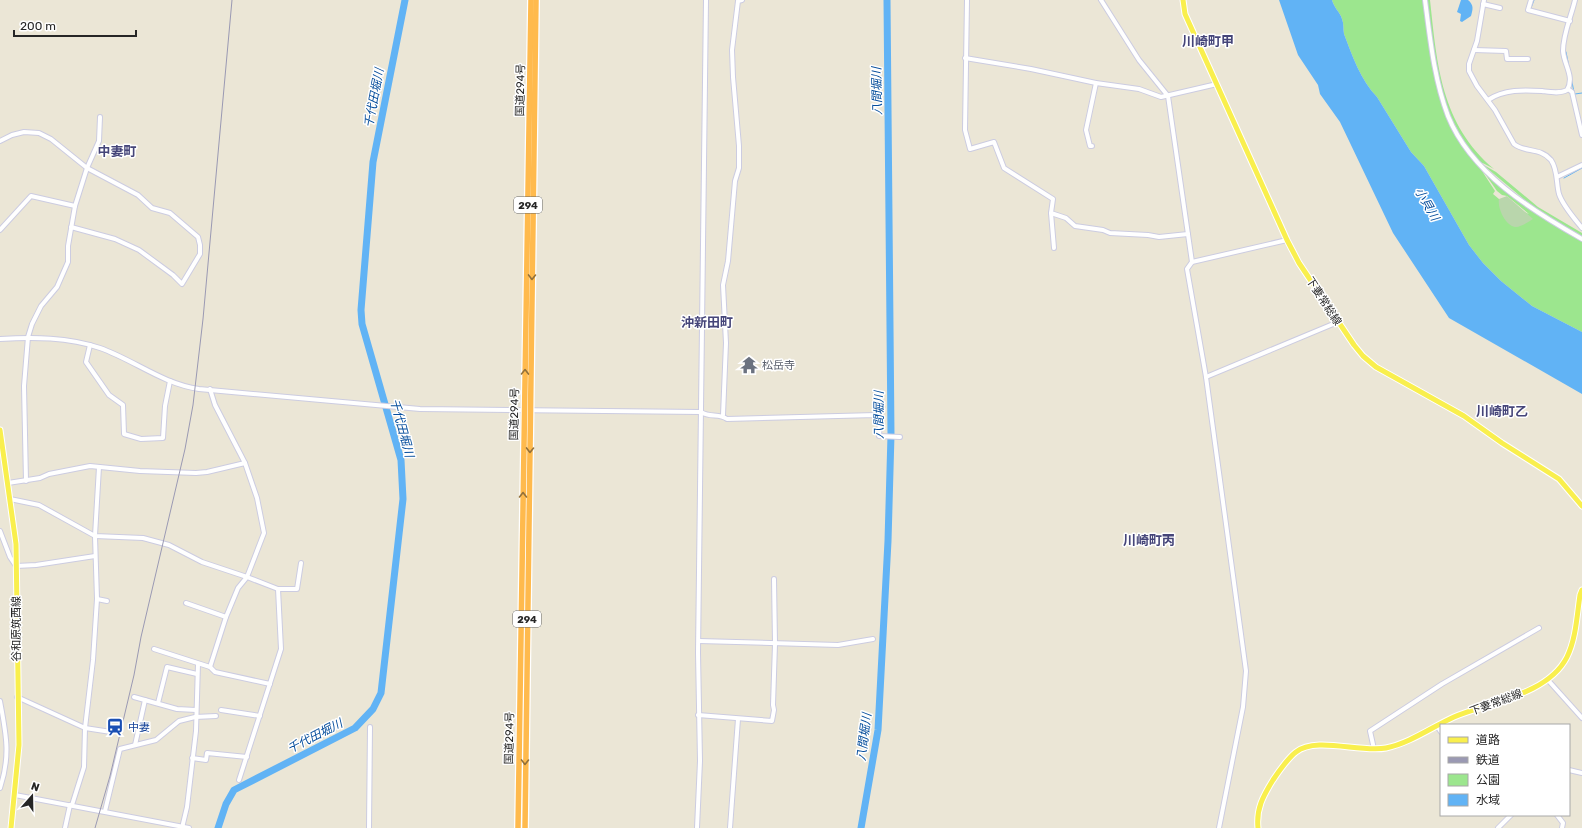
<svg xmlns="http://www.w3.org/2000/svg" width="1582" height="828" font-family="Rubik,'Noto Sans JP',sans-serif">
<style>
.green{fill:#9ce68e}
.cemetery{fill:#b9d6ac}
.water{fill:#61b3f5}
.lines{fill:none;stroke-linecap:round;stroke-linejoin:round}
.stream{stroke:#61b3f5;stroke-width:1}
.river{stroke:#61b3f5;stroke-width:7}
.minor-casing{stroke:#cccce1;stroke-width:6}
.major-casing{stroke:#fff;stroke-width:7}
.highway-casing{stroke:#fff;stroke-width:8}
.minor{stroke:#fff;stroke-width:4}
.major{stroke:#f9ef4d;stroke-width:5}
.highway{stroke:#ffba4d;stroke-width:5.5}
.rail{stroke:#9a99b3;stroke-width:1}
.oneway{stroke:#92703a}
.labels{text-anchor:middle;stroke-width:3;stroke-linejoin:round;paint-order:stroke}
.shield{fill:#fff;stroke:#676767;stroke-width:1}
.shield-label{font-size:10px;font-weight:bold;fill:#262626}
.street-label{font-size:11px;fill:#262626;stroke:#fff}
.worship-label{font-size:11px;fill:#5b616d;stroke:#fff;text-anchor:start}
.transit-label{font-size:11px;fill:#164399;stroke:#fff;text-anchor:start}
.water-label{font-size:12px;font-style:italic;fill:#054d9c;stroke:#fff}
.quarter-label{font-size:13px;font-weight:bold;fill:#454579;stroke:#fff}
</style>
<rect width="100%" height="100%" fill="#ebe6d6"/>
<g class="green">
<path d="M1332 0H1424L1429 38 1449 120 1495 191 1493 194 1499 199V202L1529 214 1507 196 1502 195 1497 191 1481 168 1536 213 1582 241V332L1532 306 1501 281 1483 263 1469 245 1424 166 1411 152 1377 97C1361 81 1352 55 1344 34 1343 29 1344 24 1342 19 1340 12 1334 8 1332 0Z"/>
<path d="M1427 0H1430C1437 65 1441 124 1494 169 1489 166 1485 164 1480 162 1476 159 1472 152 1469 148 1437 105 1434 51 1427 0Z"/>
<polygon points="1482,164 1496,172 1538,207 1582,233 1582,237 1538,211"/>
</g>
<path class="cemetery" d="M1507 196 1533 219C1528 222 1521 227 1516 227 1506 227 1497 208 1499 199Z"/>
<g class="water">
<path d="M1279 0H1332C1334 8 1340 12 1342 19 1344 24 1343 29 1344 34 1352 55 1361 81 1377 97L1411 152 1424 166 1469 245 1483 263 1501 281 1532 306 1582 332V394L1449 318 1393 233 1340 122 1320 94 1318 85 1298 55Z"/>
<path d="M1461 0H1468C1474 5 1473 9 1471 16L1462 22 1460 21 1461 14 1457 12Z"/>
</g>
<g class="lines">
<g class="stream">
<polyline points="1531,8 1534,0"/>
<polyline points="1566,52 1574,92"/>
<polyline points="1575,94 1582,93"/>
<polyline points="1564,178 1582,168"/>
</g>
<g class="river">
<polyline points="218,828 226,804 234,790 355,728 373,709 381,693 403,499 401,460 362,324 361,310 373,162 405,0"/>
<polyline points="861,828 878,730 888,541 891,435 887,0"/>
</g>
<g class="minor-casing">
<g id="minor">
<polyline points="967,0 965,130 970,149 994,142 1004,168 1053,199 1051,213 1066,218 1075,226 1103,230 1110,233 1148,235 1159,237 1188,234"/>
<polyline points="1101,0 1139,60 1168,96 1192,262"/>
<path d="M1425 0C1430 38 1434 79 1448 116 1471 173 1531 210 1582 239"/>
<path d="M1484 0 1477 41 1469 64V71L1477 86 1495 110 1514 144C1525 153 1540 147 1551 160 1558 170 1556 183 1559 194 1563 206 1574 218 1582 228"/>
<polyline points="1531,0 1528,10 1570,21"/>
<polyline points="1483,4 1500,8"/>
<polyline points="1474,50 1506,51 1507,59 1528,59"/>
<polyline points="965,58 1031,69 1096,83 1139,89 1161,97 1217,84"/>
<polyline points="1568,89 1572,92 1582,135"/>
<path d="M1488 100C1504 89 1524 90 1542 91 1550 92 1560 94 1567 90 1575 77 1564 65 1563 51 1563 34 1571 17 1575 0"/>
<polyline points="0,141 12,135 24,132 39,133 51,139 87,168 138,195 152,208 170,213 198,237 200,245 200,254 182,284 173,275 139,250 115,239 71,227"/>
<polyline points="1092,146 1090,146 1086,130 1096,83"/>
<polyline points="1557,177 1582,165"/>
<polyline points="1051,213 1054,248"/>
<polyline points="0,230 31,196 75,206"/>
<path d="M0 339C33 337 68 337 100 348 134 360 163 384 199 389L420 409 701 412C710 418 719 413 727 419L876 415 880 418 879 436 900 437"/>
<polyline points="90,345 86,362 109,395 123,405 124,434 141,439 163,438 165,406 170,381"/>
<polyline points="1206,377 1338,322"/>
<polyline points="210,389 215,405 245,463 257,498 264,533 247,577 238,588 226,617 210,667"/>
<polyline points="723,415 726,343 723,285 728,261 735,181 739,168 739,146 733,77 732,50 738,1 742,0"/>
<polyline points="26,481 24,386 28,337 32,324 41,306 57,287 68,262 68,246 75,206 87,168 99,141 100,117"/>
<polyline points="8,483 40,478 49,474 90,466 140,471 196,473 207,472 245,463"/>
<polyline points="10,499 39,505 95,536 143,538 169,545 202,562 247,577 278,589 297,589 301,563"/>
<polyline points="0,531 10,557 16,566 36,565 95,556"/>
<polyline points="97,599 107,601"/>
<polyline points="186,603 226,617"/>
<polyline points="699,641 838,645 873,639"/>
<polyline points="154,649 210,667 215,672 270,684"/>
<polyline points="1547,679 1582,718"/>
<polyline points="17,697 85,728 111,732"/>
<polyline points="134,697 177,709 196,710"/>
<path d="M0 701C6 734 11 755 0 788"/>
<polyline points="158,703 167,667 197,674"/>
<polyline points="221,710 260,716"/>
<polyline points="698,715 772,721 774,710 773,705 775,644 774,579"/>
<polyline points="1437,726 1441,732"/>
<polyline points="135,745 145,700"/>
<polyline points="1374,749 1370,731 1442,684 1539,628"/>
<polyline points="192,758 206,760 207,753 247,757"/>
<polyline points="1569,770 1582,773"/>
<polyline points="239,780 281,649 278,589"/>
<polyline points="15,795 189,828"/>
<polyline points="72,805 84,767 85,728 93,660 97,599 95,536 99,467"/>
<polyline points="105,811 120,749 156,740 179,721 195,717 216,716"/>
<polyline points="1557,815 1563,823 1562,828"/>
<polyline points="65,828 70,805"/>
<polyline points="182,828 187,807 196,731 198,664"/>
<polyline points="369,828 370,727"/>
<polyline points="697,828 700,761 698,653 706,0"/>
<polyline points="730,828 738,719"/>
<polyline points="1219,828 1243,707 1246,671 1206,377 1187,269 1192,262 1287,240"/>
<polyline points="1498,828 1511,815"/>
</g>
</g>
<g class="major-casing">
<g id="major">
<polyline points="1183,0 1185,14 1287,240 1299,263 1354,345 1363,356 1376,367 1464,416 1502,443 1559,479 1582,506"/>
<polyline points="0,430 16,544 19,745 11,828"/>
<path d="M1258 828C1256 809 1263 796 1273 780 1279 771 1287 759 1296 752 1316 736 1360 753 1386 748 1410 743 1432 727 1454 717 1489 702 1548 695 1567 657 1576 639 1577 615 1580 595L1582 590"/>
</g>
</g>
<g class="highway-casing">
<g id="highway">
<polyline points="518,828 531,0"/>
<polyline points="525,828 536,0"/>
</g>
</g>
<use href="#minor" class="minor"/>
<use href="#major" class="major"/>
<use href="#highway" class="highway"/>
<polyline class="rail" points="95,828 110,776 134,675 141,637 185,449 193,405 203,319 232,0"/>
</g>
<defs><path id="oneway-chevron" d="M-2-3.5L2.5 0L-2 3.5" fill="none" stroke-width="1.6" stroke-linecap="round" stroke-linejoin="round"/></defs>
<g class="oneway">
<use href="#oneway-chevron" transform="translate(532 277) rotate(91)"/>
<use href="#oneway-chevron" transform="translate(525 372) rotate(-89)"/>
<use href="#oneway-chevron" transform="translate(530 450) rotate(91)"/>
<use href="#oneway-chevron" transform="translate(523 495) rotate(-90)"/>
<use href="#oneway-chevron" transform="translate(525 762) rotate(91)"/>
</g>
<defs>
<g id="temple-bare" transform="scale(1.38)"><path d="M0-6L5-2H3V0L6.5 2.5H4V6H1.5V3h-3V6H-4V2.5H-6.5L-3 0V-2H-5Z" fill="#6b7280" stroke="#fff" stroke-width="2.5" paint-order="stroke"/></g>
<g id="station-bare" transform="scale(1.38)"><path d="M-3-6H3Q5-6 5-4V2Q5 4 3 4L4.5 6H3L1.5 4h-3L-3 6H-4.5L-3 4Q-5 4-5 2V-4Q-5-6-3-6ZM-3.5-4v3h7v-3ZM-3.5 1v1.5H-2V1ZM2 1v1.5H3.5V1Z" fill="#1a4fb4" stroke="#fff" stroke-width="2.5" paint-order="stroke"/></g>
</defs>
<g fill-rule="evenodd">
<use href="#temple-bare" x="749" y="365"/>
<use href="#station-bare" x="115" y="727"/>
</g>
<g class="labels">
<g class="shield">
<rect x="514" y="197" width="28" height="16" rx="3"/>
<rect x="513" y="611" width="28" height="16" rx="3"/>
</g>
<g class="shield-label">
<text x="528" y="209">294</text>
<text x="527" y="623">294</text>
</g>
<g class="street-label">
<text transform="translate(520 90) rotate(-89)" y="4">国道294号</text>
<text transform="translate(1324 301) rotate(57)" y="4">下妻常総線</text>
<text transform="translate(514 414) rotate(-89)" y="4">国道294号</text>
<text transform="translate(16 629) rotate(-90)" y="4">谷和原筑西線</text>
<text transform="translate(1496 702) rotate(-20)" y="4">下妻常総線</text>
<text transform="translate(509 738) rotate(-89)" y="4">国道294号</text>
</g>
<g class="worship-label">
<text x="762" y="369">松岳寺</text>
</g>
<g class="transit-label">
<text x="128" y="731">中妻</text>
</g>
<g class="water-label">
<text transform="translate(877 91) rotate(-91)" y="4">八間堀川</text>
<text transform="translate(374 98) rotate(-79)" y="4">千代田堀川</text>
<text transform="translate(1427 204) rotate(60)" y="4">小貝川</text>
<text transform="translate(879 415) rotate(-90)" y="4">八間堀川</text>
<text transform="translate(402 428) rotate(75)" y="4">千代田堀川</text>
<text transform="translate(315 736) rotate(-27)" y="4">千代田堀川</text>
<text transform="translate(864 737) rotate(-83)" y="4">八間堀川</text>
</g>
<g class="quarter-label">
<text x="1208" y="46">川崎町甲</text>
<text x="117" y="156">中妻町</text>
<text x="707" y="327">沖新田町</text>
<text x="1502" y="416">川崎町乙</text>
<text x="1149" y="545">川崎町丙</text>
</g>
</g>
<rect x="1440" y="724" width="130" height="92" fill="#ffffff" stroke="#a8a8a8"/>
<rect x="1448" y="737" width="20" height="6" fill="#f9ef4d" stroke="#a8a8a8"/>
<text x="1476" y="744" font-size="12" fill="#262626">道路</text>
<rect x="1448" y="757" width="20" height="6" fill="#9a99b3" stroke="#a8a8a8"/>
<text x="1476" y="764" font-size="12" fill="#262626">鉄道</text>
<rect x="1448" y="774" width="20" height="12" fill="#9ce68e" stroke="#a8a8a8"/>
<text x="1476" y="784" font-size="12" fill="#262626">公園</text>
<rect x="1448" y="794" width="20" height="12" fill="#61b3f5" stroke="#a8a8a8"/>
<text x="1476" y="804" font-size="12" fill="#262626">水域</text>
<g transform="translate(32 796) rotate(20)" stroke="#ffffff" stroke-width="3" paint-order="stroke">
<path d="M0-3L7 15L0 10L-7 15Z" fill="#262626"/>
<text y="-6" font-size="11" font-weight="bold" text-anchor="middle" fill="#262626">N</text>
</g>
<path d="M14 30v6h122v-6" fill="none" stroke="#262626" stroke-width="2"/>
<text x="20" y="30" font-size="12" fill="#262626" stroke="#ffffff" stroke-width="3" paint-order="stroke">200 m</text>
</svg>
